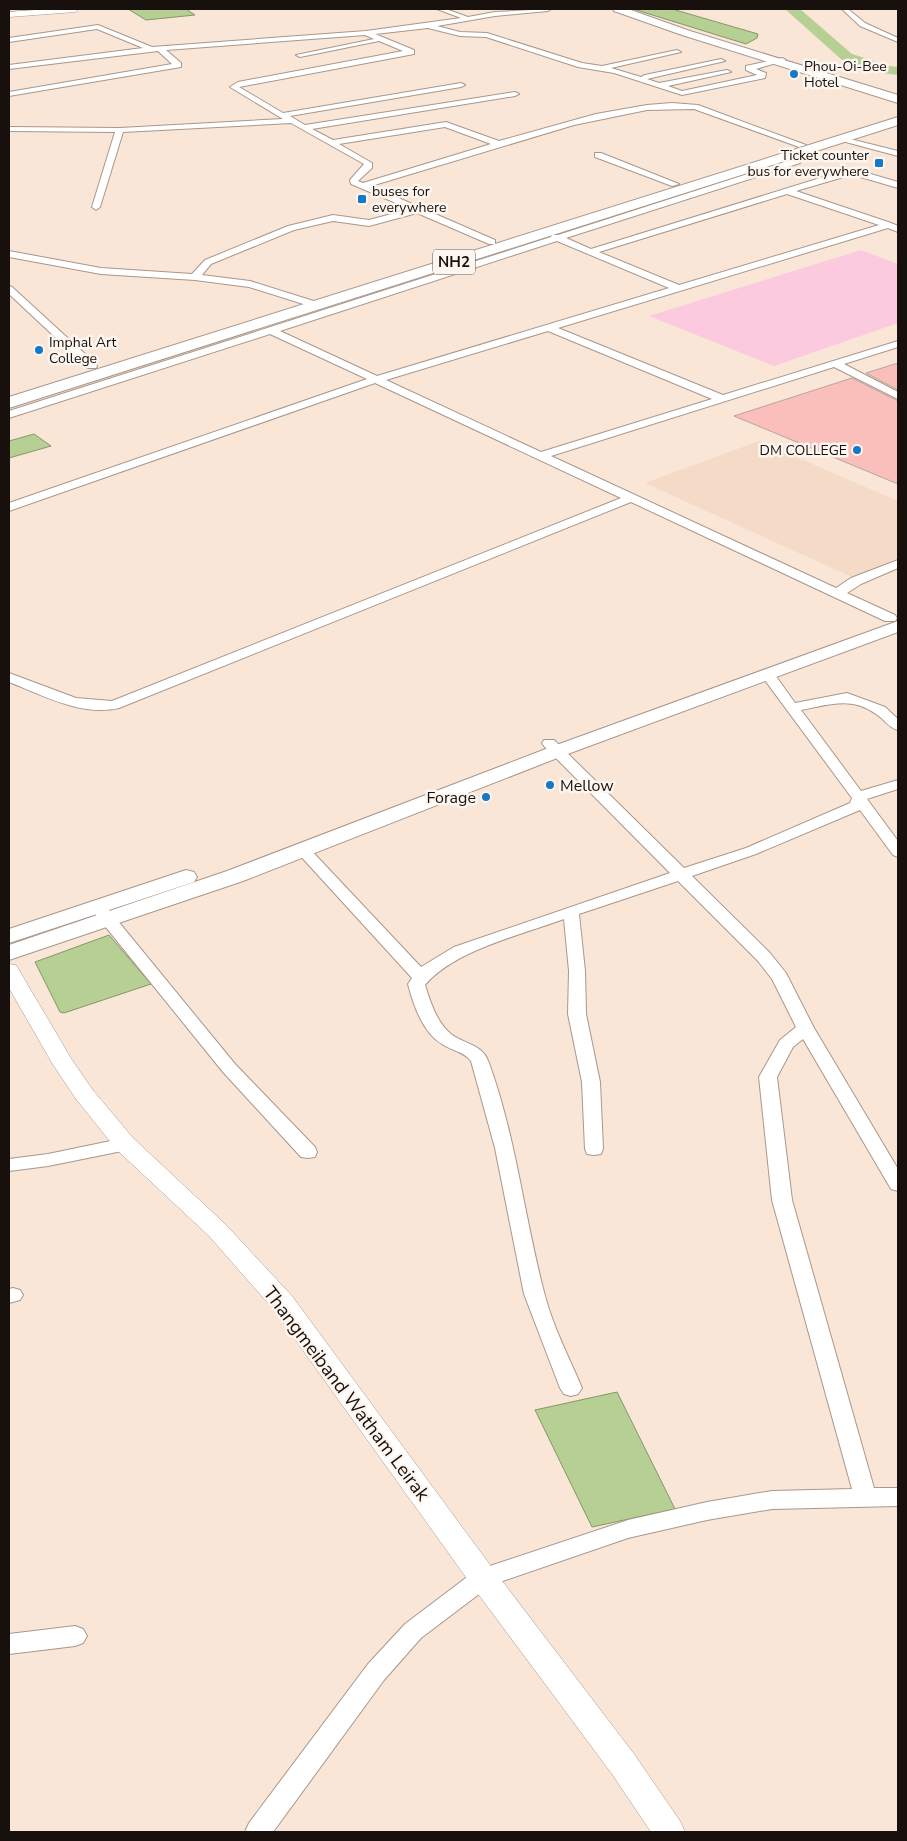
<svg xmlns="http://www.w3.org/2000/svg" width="907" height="1841" font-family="'Nunito Sans',sans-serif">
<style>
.built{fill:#f4dac7}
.green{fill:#fbcadf}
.water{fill:#b6cf93;stroke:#86966a}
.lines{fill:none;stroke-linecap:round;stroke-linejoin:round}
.river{fill:#b6cf93;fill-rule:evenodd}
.building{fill:#fabfba;stroke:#baa29f}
.minor-casing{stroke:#a9978a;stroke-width:2}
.tertiary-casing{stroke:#a9978a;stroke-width:1}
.secondary-casing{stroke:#a9978a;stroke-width:2}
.trunk-casing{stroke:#a9978a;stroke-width:2}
.minor{fill:#fff;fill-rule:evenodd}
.tertiary{fill:#fff;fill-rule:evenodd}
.secondary{fill:#fff;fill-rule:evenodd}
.trunk{fill:#fff;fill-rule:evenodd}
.poi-dot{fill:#1579c5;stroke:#fdf6f0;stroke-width:2}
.labels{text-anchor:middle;stroke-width:5;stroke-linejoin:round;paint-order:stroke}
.far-poi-label{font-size:14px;fill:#17100c;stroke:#fdf6f0;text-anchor:start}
.shield{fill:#fdf6f0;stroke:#5c5550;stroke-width:1}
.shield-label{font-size:15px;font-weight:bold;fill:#17100c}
.poi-label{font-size:16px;fill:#17100c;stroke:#fdf6f0;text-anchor:start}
.near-street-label{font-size:19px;fill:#17100c;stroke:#fdf6f0}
</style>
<rect width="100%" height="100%" fill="#f9e6d7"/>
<polygon class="built" points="759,441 898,501 898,558 854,578 645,483"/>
<polygon class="green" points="861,250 898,264 898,323 774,366 649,316"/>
<g class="water">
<polygon points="128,9 186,9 195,15 146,20"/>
<polygon points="633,9 672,9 758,34 757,38 746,44"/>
<polygon points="34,434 51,446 9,458 9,441"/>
<polygon points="109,935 151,984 64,1013 60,1012 35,962"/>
<polygon points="617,1392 675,1509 592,1527 535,1410"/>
</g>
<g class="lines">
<polygon class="river" points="785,9 800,9 852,54 889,66 898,67 898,75 882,73 842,60"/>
</g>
<g class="building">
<polygon points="898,363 898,390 866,373"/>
<polygon points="852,378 898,401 898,484 734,416"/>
</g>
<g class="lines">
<g class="minor-casing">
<g id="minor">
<path d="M437 9H446L468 17 495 12 551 9 548 11 495 16 437 26 460 32 487 33 582 63 602 66 677 50 681 52 611 68 641 77 645 75 721 59 725 61 647 79 659 83 727 70 731 72 668 86 682 91 757 75 746 70V66L782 58 786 60 756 69 766 73 765 78 682 95 614 73 578 67 486 37 460 36 428 28 375 34 414 50V54L239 87 283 113 461 83 465 85 461 87 290 116 305 125 515 92 519 94 515 96 312 129 333 140 446 122 499 141 596 114 647 105 672 103 698 105 806 145 799 147 694 109 647 110 574 125 371 186 495 240V244H489L417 213 369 226 333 221 294 230 211 264 202 275 250 281 320 303 321 305 316 308 249 287 195 280 101 274 9 257V251L101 268 192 274 205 260 288 226 333 215 369 220 410 209 351 184 350 180 364 164 291 123 123 132 100 207 96 210 92 207 115 132 9 131V127L120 128 283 119 230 87 238 82 403 51 379 41 300 57 296 55 374 39 365 35 166 50 181 63V67L9 96V92L172 64 158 51 9 69V65L143 48 97 29 9 42V38L98 25 152 47 366 31 461 18ZM445 127 491 144 363 183 358 181 372 168V163L339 144Z"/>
<polygon points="842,9 848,9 865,23 898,38 898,42 860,26"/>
<polygon points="842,137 898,151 898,156 842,141"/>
<polygon points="595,153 601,153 679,184 672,186 595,157"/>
<path d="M797 158 801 161 800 163 566 238 591 249 846 170H857L898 182V188L857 176H847L796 191 891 223 898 226V232L888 228 558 328 723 395 898 341V347L844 364 898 392V399L834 367 551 456 836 588 851 578 898 560V568L861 584 847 593 895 615 897 618 895 621H885L631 502 119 708C82 717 42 695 9 682V673L76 698 112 701 621 498 375 383 9 511V503L367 379 270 334 9 418V411L551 237 552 235H558ZM787 194 879 225 679 285 599 252ZM557 241 669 288 377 376 280 331ZM548 331 712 399 541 452 386 380Z"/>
<polygon points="9,286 12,287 96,364 97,366 96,368 88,368 9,294"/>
<path d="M768 671 773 672 795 703 847 693 885 707 898 719V730C889 728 884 719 876 714 851 696 828 705 801 710L861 791 898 780V789L867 799 898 841V857L893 855 860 810 756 854 692 876 770 953 786 973 814 1028 898 1169V1191L891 1189 803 1039 793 1047 777 1077 792 1200 874 1488H898V1506L772 1509 707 1520 628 1538 491 1585 421 1638 384 1680 273 1832H245L249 1823 368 1664 405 1624 475 1571 628 1520 707 1502 772 1491 852 1489 772 1200 759 1077 780 1040 796 1027 772 979 758 961 678 881 579 914 585 971 586 1014 600 1082 603 1149 601 1154 594 1155 587 1154 585 1149 582 1082 568 1014 569 971 564 919C521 935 455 950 425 985 430 1001 437 1023 451 1034 465 1045 482 1043 489 1063 516 1137 524 1216 544 1292 552 1325 569 1357 582 1388L578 1394 571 1396 564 1394 560 1388 524 1294 495 1148 471 1061C463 1051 452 1051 442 1044 423 1033 413 1004 408 984L412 978 295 850 298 847H308L421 967 454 947 670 873 544 746 542 743 544 740H554L684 868 746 848 850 803 852 798 761 675Z"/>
<polygon points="98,902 104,904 235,1064 315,1147 317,1152 315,1157 308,1158 301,1157 223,1072 92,910 90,907 92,904"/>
<polygon points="125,1138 132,1139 134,1144 132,1149 48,1166 9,1171 9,1159 48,1154"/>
<polygon points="13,1288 20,1290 23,1295 20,1300 9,1303 9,1289"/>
<polygon points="75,1626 83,1629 87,1636 83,1643 75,1646 9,1654 9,1634"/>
</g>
</g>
<g class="tertiary-casing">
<g id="tertiary">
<polygon points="50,9 79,9 75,12 9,17 9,12"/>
<polygon points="9,964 16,965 72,1060 92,1089 133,1138 225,1224 292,1296 493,1569 634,1754 680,1821 685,1832 651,1832 612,1774 473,1587 274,1310 209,1236 117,1150 76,1099 52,1063 9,988"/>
</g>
</g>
<g class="secondary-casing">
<g id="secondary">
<polygon points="898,621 898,632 565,755 243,881 9,960 9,945 227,871 551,747"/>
<polygon points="186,870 194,872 197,877 194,882 9,943 9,929"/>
</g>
</g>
<g class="trunk-casing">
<g id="trunk">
<polygon points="613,9 628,9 690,31 898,95 898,103 682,35 614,11"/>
<polygon points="898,117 898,125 9,408 9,397"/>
</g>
</g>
<use href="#minor" class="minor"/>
<use href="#tertiary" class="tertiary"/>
<use href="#secondary" class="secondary"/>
<use href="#trunk" class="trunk"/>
</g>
<g class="poi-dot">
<circle cx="794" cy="74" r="5"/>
<rect x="874" y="158" width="10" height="10" rx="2.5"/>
<rect x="357" y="194" width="10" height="10" rx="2.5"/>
<circle cx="39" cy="350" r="5"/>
<circle cx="857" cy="450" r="5"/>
<circle cx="550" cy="785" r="5"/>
<circle cx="486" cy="797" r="5"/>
</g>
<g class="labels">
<g class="far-poi-label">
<text x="804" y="71">Phou-Oi-Bee<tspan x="804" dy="16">Hotel</tspan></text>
<text x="869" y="160" text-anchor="end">Ticket counter<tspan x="869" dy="16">bus for everywhere</tspan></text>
<text x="372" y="196">buses for<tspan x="372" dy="16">everywhere</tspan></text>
<text x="49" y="347">Imphal Art<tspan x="49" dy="16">College</tspan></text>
<text x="847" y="455" text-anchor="end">DM COLLEGE</text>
</g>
<rect class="shield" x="433" y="249.5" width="42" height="25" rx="4"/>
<g class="shield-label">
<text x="454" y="267">NH2</text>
</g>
<g class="poi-label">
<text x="560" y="791">Mellow</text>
<text x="476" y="803" text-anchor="end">Forage</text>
</g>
<g class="near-street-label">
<text transform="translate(347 1393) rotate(53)" y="7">Thangmeiband Watham Leirak</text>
</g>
</g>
<rect width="907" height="1841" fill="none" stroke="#17100c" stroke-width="20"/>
</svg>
